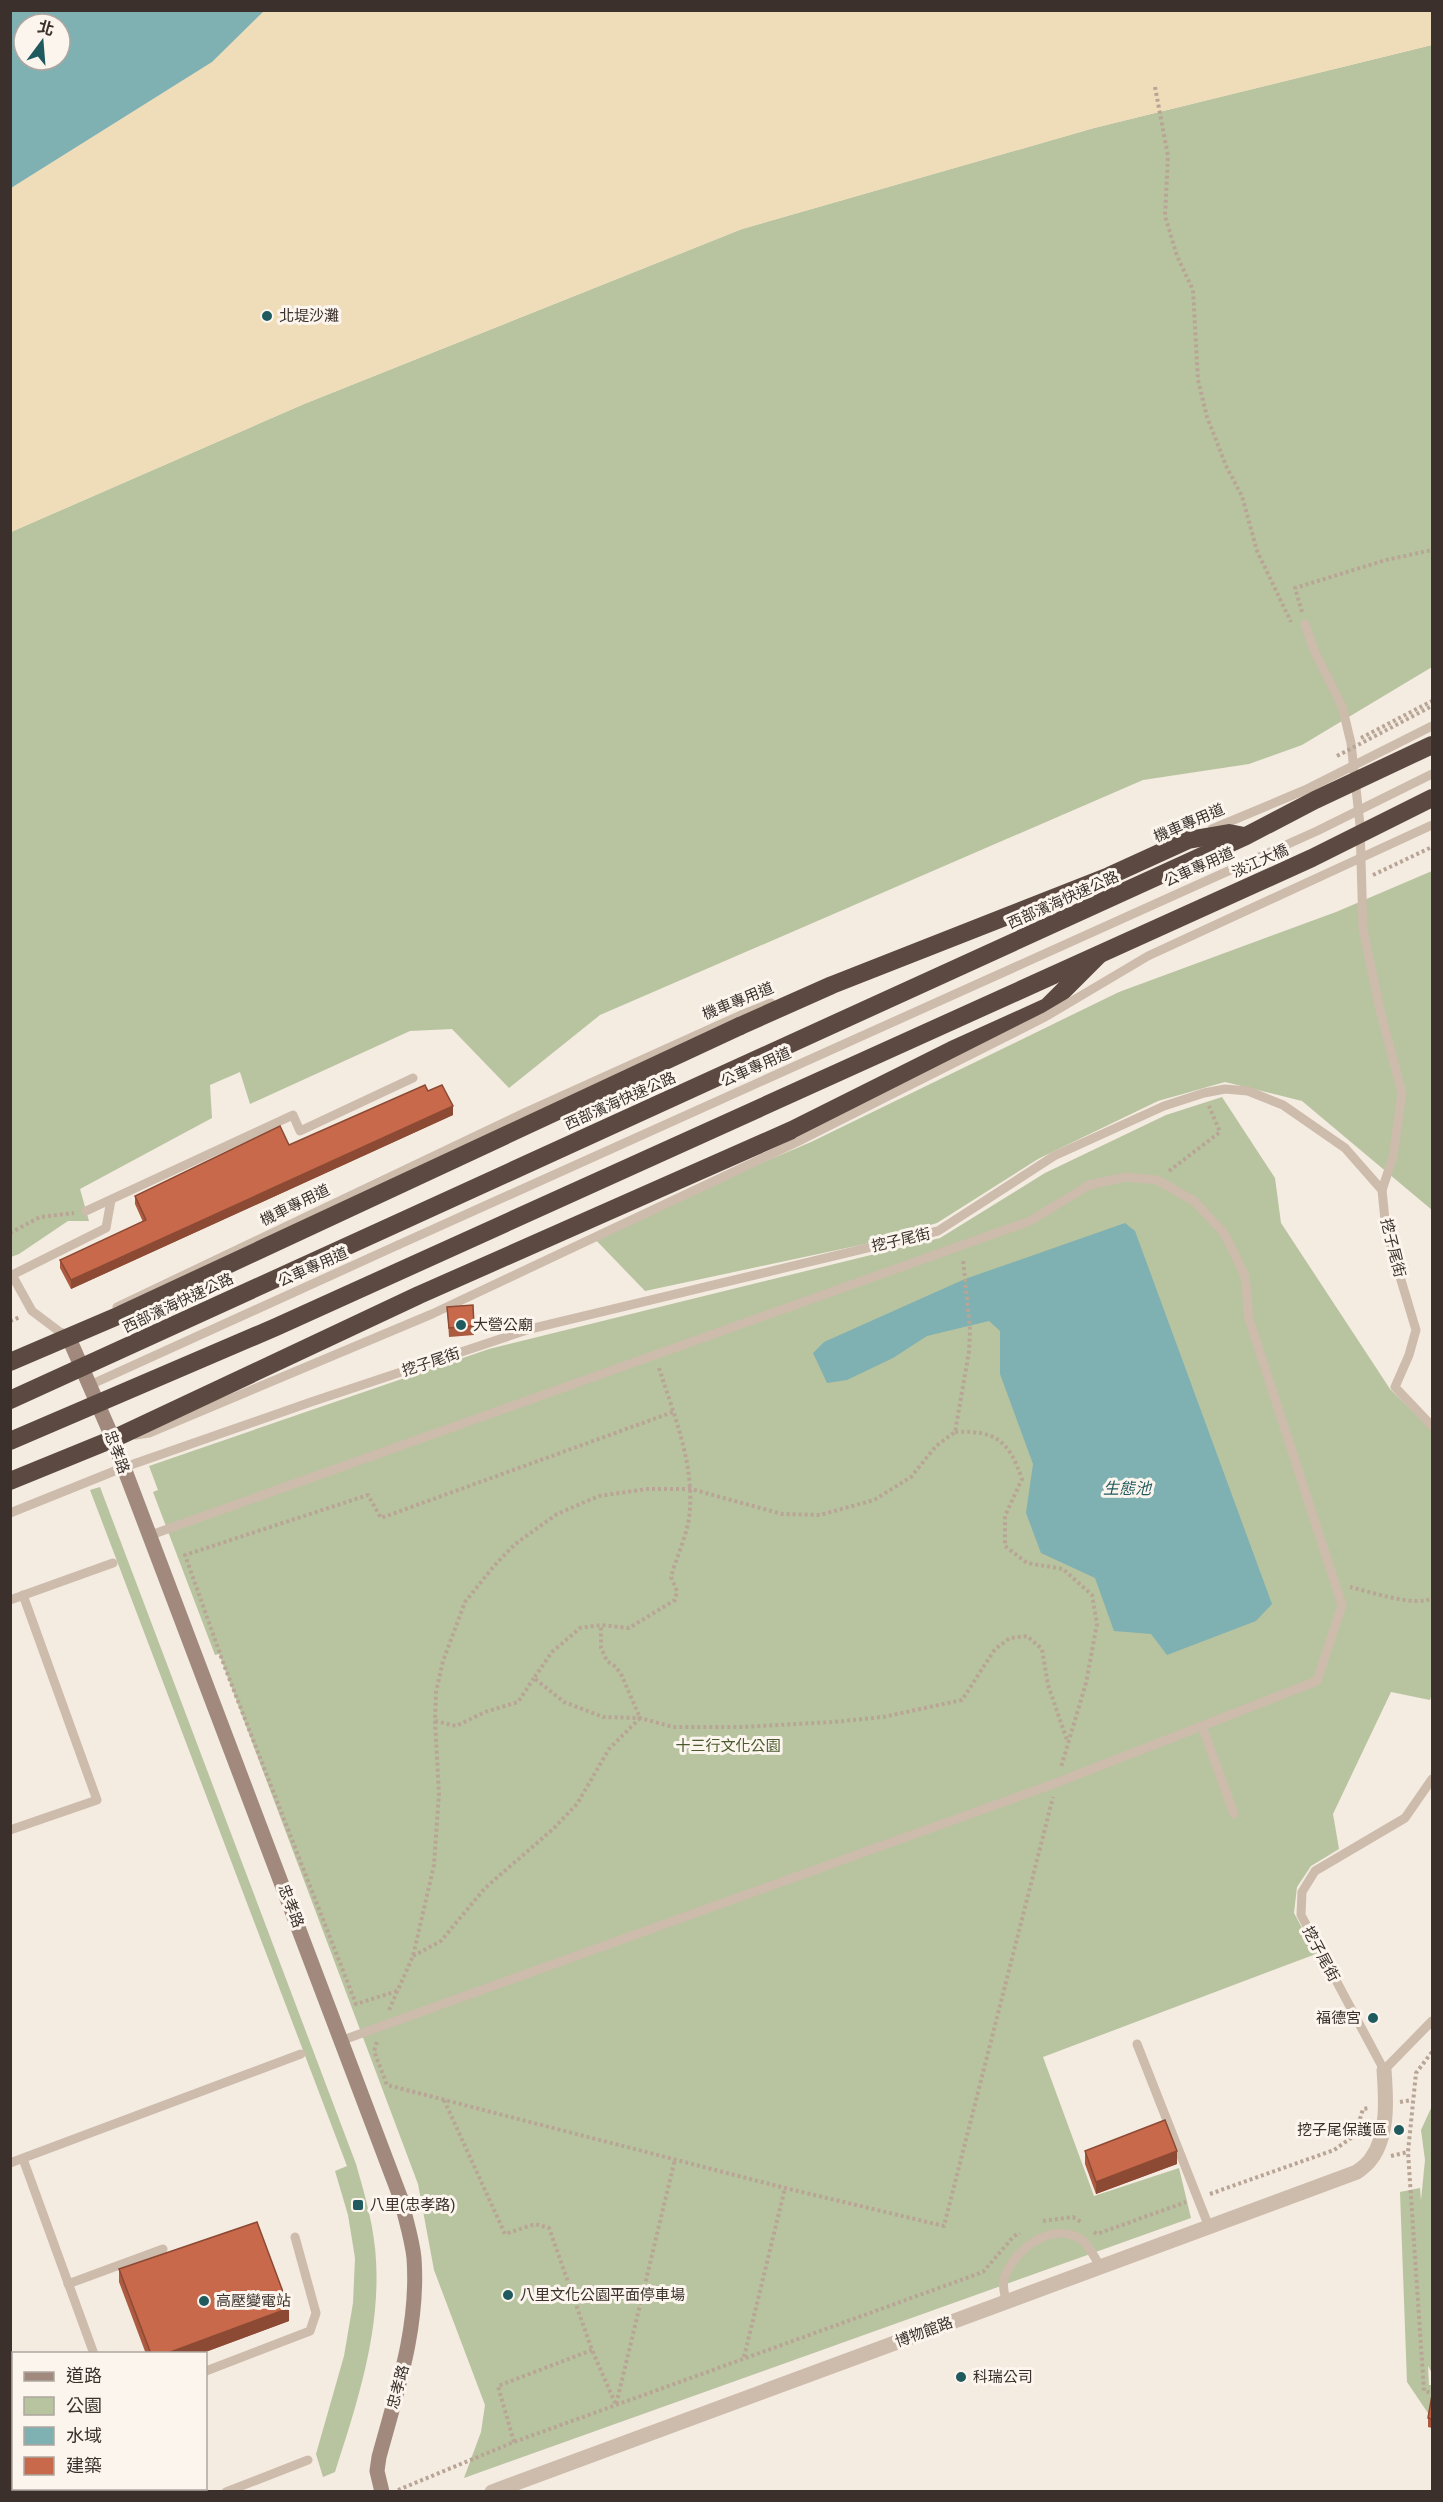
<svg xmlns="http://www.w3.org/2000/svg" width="1443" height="2502" font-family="Roboto,'Noto Sans TC',sans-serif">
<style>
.green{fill:#b8c4a0}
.sand{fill:#efdcb8}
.water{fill:#7fb0b2;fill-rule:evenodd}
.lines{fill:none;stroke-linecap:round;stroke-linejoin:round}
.path{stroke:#b9a596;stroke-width:4;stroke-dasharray:3 3;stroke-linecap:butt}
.lane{stroke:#cdbbac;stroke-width:9}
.street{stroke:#cdbbac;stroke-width:15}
.secondary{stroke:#a18a7d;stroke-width:15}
.highway{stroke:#5c4a42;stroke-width:18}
.path-bridge{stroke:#b9a596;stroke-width:4;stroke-dasharray:3 3;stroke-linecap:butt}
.lane-bridge{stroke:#cdbbac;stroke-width:9}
.highway-bridge{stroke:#5c4a42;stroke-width:18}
.wall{fill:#ac5a40}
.shaded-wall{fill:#8c4a34}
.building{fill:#c8694b;stroke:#8c4a34;stroke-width:1.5}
.poi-dot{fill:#1f5a5e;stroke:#fbf5ee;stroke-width:2}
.labels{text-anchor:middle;stroke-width:6;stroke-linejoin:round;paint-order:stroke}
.poi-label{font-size:15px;fill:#3b302b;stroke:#fbf5ee;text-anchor:start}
.street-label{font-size:15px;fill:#3b302b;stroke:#fbf5ee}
.park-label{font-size:15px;fill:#4a5a2e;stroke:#fbf5ee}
.water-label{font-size:16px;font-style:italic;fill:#1f5a5e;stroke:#fbf5ee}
</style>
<rect width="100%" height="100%" fill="#f4ebe1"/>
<g class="green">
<polygon points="1432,45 1432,667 1302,745 1249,764 1143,780 600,1015 509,1088 452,1029 410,1031 250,1104 240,1072 210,1085 212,1118 80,1189 89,1221 68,1221 19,1254 11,1257 11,532 304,404 742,229 1094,128"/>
<polygon points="1432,871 1432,1210 1302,1101 1225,1082 1158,1101 1038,1159 937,1223 870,1243 645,1291 591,1235 811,1142 1119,992 1336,912"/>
<polygon points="1222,1097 1275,1178 1281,1223 1390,1389 1432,1430 1432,1694 1430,1700 1391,1692 1333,1814 1339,1849 1311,1866 1297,1887 1294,1913 1316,1954 1043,2057 1094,2196 1179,2168 1191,2218 464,2478 481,2432 485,2405 434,2270 418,2184 219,1654 215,1655 153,1492 158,1490 149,1466 489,1349 940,1238 1045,1173 1166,1115"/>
<path d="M100 1487 356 2164C364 2192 372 2219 375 2248 383 2325 358 2401 335 2472L323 2477 316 2454 344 2356 353 2303 355 2258 348 2215 335 2171 347 2166 90 1490Z"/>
<polygon points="1432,2106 1432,2373 1428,2366 1429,2385 1432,2385 1432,2419 1407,2382 1400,2192 1420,2188 1421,2200 1425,2160 1421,2130"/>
</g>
<polygon class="sand" points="264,11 1432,11 1432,45 1094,128 742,229 304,404 11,532 11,188 212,62"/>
<g class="water">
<path d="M11 10H264V11L212 62 11 188ZM24 24H60V60H24Z"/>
<polygon points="1125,1223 1135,1231 1272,1604 1256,1621 1167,1655 1151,1634 1114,1631 1095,1578 1041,1553 1026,1513 1033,1464 1000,1374 1000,1331 989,1321 927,1336 893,1358 847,1380 827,1383 813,1353 824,1342 965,1279"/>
</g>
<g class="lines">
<g class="path">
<polyline points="1155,87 1168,156 1165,216 1177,256 1193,290 1198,380 1207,417 1227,468 1242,496 1257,551 1291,622"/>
<polyline points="1302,612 1295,588 1386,560 1432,550"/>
<polyline points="1361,738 1432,701"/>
<polyline points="1373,875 1432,847"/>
<polyline points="1169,1171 1220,1132 1209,1106"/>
<polyline points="10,1233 40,1217 74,1213"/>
<polyline points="10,1321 20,1317"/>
<path d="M659 1368C674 1415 696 1468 689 1518 686 1538 676 1558 671 1577L677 1591 675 1600 629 1628 601 1625 580 1628 552 1652 534 1678 564 1702 603 1717 640 1718 673 1727H742L833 1722 883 1717 962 1700 995 1649 1010 1638 1027 1636 1042 1649 1048 1685 1067 1740"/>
<path d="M955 1432C996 1430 1009 1441 1022 1479L1005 1516V1546L1027 1563 1063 1569 1092 1595 1097 1624 1086 1683 1061 1767"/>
<path d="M1350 1587C1367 1591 1418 1608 1432 1598"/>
<polyline points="435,1721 456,1726 485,1712 518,1702 534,1678"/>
<polyline points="413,1956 441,1941 485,1888 552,1830 577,1804 609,1749 640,1718 622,1676 616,1667 607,1661 601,1648 601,1625"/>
<polyline points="397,1991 356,2004 224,1665 185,1555 368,1495 381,1518 673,1412"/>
<polyline points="389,2010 413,1956 434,1865 439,1793 435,1721 436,1692 443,1661 465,1602 494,1566 515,1544 557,1514 599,1496 647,1489 691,1489 782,1514 820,1515 874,1500 911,1477 936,1446 955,1432 969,1352 970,1330 963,1259"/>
<polyline points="377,2042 374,2051 387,2085 785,2188 944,2226 1053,1797"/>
<polyline points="1432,2052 1416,2073 1408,2152 1424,2391 1432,2393"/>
<polyline points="444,2100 505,2234 535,2224 549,2228 592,2350 616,2405 675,2159"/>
<polyline points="1400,2102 1412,2100"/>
<polyline points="1391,2156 1408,2152"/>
<polyline points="1210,2194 1334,2150 1355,2135 1363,2109 1369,2108"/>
<polyline points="1043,2221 1073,2217 1081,2222"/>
<polyline points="1094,2232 1097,2234 1186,2202"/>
<polyline points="744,2357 785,2188"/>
<polyline points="514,2442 498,2386 592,2350"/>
<polyline points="398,2490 514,2442 983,2272 1014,2236 1020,2233"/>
</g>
<g class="lane">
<polyline points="1305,624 1314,650 1342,706 1351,743 1360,825 1363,929 1380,1010 1402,1093 1393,1157 1382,1190"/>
<polyline points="86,1211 293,1115 300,1131 413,1078"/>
<polyline points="117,1307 524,1113 741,1015 771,1003"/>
<polyline points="69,1335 60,1332 32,1311 12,1275 106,1228 111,1200"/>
<polyline points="90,1385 398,1245"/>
<polyline points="136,1435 149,1433 432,1314 799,1141"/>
<polyline points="10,1513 122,1468 311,1402 530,1329 938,1231 1054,1156 1164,1106 1204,1093 1225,1089 1248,1091 1283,1105 1345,1148 1382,1190 1386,1230 1416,1330 1409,1355 1395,1387 1432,1426"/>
<polyline points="148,1536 1030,1221 1089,1185 1126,1177 1157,1180 1194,1201 1224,1233 1245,1276 1249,1319 1342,1605 1317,1681 1056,1783 343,2040"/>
<polyline points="10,1600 113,1563"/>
<polyline points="1202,1726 1234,1814"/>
<polyline points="1432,1779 1405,1818 1315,1871 1302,1892 1301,1915 1384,2070 1432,2021"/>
<polyline points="10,1830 97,1800 23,1595"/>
<polyline points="1137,2044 1209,2227"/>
<polyline points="23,2159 94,2354"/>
<polyline points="10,2163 301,2054"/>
<polyline points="68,2284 163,2249"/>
<path d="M1006 2302C1005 2295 1002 2285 1004 2279 1013 2250 1052 2220 1082 2240 1089 2245 1095 2259 1101 2267"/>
<polyline points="206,2371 310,2331 316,2313 295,2237"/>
<polyline points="141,2488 142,2492"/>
<polyline points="226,2492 308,2460"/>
</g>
<path class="street" d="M492 2492 1357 2172C1362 2168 1368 2164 1371 2159 1389 2135 1386 2097 1384 2070"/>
<path class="secondary" d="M68 1336 113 1439 401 2199C405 2218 412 2238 414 2258 419 2327 397 2391 379 2457L377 2471 382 2492"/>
<g class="highway">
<polyline points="10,1362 120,1315 740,1026"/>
<polyline points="10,1481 113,1439 419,1295 792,1130 952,1050 1047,1007 1099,955"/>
</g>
<polyline class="path-bridge" points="1337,756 1432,706"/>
<g class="lane-bridge">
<polyline points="1212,829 1305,790 1432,726"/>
<polyline points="799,1141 1045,1017 1148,956 1432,825"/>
<polyline points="398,1245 1317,831 1432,774"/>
</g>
<g class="highway-bridge">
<polyline points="740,1026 832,985 1109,876 1188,840 1229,833 1244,836"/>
<polyline points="10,1400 1246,836 1315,800 1432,745"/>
<polyline points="10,1441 276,1327 1312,858 1432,798"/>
</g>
</g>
<g class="wall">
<polygon points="428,1091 453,1115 71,1289 60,1268 60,1260 143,1222 135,1204 135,1196 289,1145"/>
<polygon points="447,1307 474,1326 474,1335 449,1337"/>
<polygon points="1085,2151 1177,2164 1096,2194 1085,2164"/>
<polygon points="119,2269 289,2321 200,2354 146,2354 119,2282"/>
<polygon points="1432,2395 1432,2428 1428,2427 1428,2418"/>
</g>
<g class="shaded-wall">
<polygon points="453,1106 453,1115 71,1289 71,1280"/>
<polygon points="1177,2151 1177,2164 1096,2194 1096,2182"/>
<polygon points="289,2308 289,2321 200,2354 165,2354"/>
</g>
<g class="building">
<polygon points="425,1085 428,1091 442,1085 453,1106 71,1280 60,1260 146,1220 135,1196 280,1126 289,1145"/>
<polygon points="473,1305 474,1326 449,1328 447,1307"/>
<polygon points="1165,2120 1177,2151 1096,2182 1085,2151"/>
<polygon points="257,2222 289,2308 165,2354 151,2354 119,2269"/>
<polygon points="1432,2395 1432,2419 1428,2418"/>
</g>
<g class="poi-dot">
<circle cx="267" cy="316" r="6"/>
<circle cx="461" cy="1325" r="6"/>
<circle cx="1373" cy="2018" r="6"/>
<circle cx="1399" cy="2130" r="6"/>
<rect x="352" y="2199" width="12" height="12" rx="3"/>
<circle cx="508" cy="2295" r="6"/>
<circle cx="204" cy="2301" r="6"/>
<circle cx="961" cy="2377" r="6"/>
</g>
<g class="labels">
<g class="poi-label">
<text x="279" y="321">北堤沙灘</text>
<text x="473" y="1330">大營公廟</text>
<text x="1361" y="2023" text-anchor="end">福德宮</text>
<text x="1387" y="2135" text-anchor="end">挖子尾保護區</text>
<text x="370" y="2210">八里(忠孝路)</text>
<text x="520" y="2300">八里文化公園平面停車場</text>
<text x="216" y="2306">高壓變電站</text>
<text x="973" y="2382">科瑞公司</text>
</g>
<g class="street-label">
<text transform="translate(1189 823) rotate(-23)" y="5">機車專用道</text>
<text transform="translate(1260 861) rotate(-24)" y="5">淡江大橋</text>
<text transform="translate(1199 867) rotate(-24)" y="5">公車專用道</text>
<text transform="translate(1063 900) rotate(-24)" y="5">西部濱海快速公路</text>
<text transform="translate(738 1001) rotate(-22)" y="5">機車專用道</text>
<text transform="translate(756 1067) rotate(-24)" y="5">公車專用道</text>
<text transform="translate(620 1101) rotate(-24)" y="5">西部濱海快速公路</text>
<text transform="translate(295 1205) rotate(-26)" y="5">機車專用道</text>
<text transform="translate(901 1240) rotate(-13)" y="5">挖子尾街</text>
<text transform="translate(1393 1248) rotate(76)" y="5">挖子尾街</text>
<text transform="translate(313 1267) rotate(-24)" y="5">公車專用道</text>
<text transform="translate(178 1303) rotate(-25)" y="5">西部濱海快速公路</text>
<text transform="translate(431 1362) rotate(-18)" y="5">挖子尾街</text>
<text transform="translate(117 1452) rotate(70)" y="5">忠孝路</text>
<text transform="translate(291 1906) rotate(69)" y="5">忠孝路</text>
<text transform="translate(1321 1954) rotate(62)" y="5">挖子尾街</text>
<text transform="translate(924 2332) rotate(-20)" y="5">博物館路</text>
<text transform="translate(398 2387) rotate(-75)" y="5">忠孝路</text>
</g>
<g class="park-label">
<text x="728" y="1751">十三行文化公園</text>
</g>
<g class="water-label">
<text x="1127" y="1494">生態池</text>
</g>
</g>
<rect width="1443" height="2502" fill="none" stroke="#3b302b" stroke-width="24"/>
<rect x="12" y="2352" width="195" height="138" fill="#fbf5ee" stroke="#aea6a0" stroke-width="1.5"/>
<rect x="24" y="2372" width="30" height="9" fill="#a18a7d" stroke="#aea6a0" stroke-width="1.5"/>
<text x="66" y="2382" font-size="18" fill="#3b302b">道路</text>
<rect x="24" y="2397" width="30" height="18" fill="#b8c4a0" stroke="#aea6a0" stroke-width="1.5"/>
<text x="66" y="2412" font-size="18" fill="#3b302b">公園</text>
<rect x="24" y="2427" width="30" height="18" fill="#7fb0b2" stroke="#aea6a0" stroke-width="1.5"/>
<text x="66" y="2442" font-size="18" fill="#3b302b">水域</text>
<rect x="24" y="2457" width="30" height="18" fill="#c8694b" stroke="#aea6a0" stroke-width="1.5"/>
<text x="66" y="2472" font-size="18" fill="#3b302b">建築</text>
<g transform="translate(42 42) rotate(16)"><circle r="28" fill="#fbf5ee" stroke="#aea6a0" stroke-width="1.5"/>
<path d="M0-4.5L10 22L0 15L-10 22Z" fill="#1f5a5e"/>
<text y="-9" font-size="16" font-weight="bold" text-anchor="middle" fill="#3b302b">北</text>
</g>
</svg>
